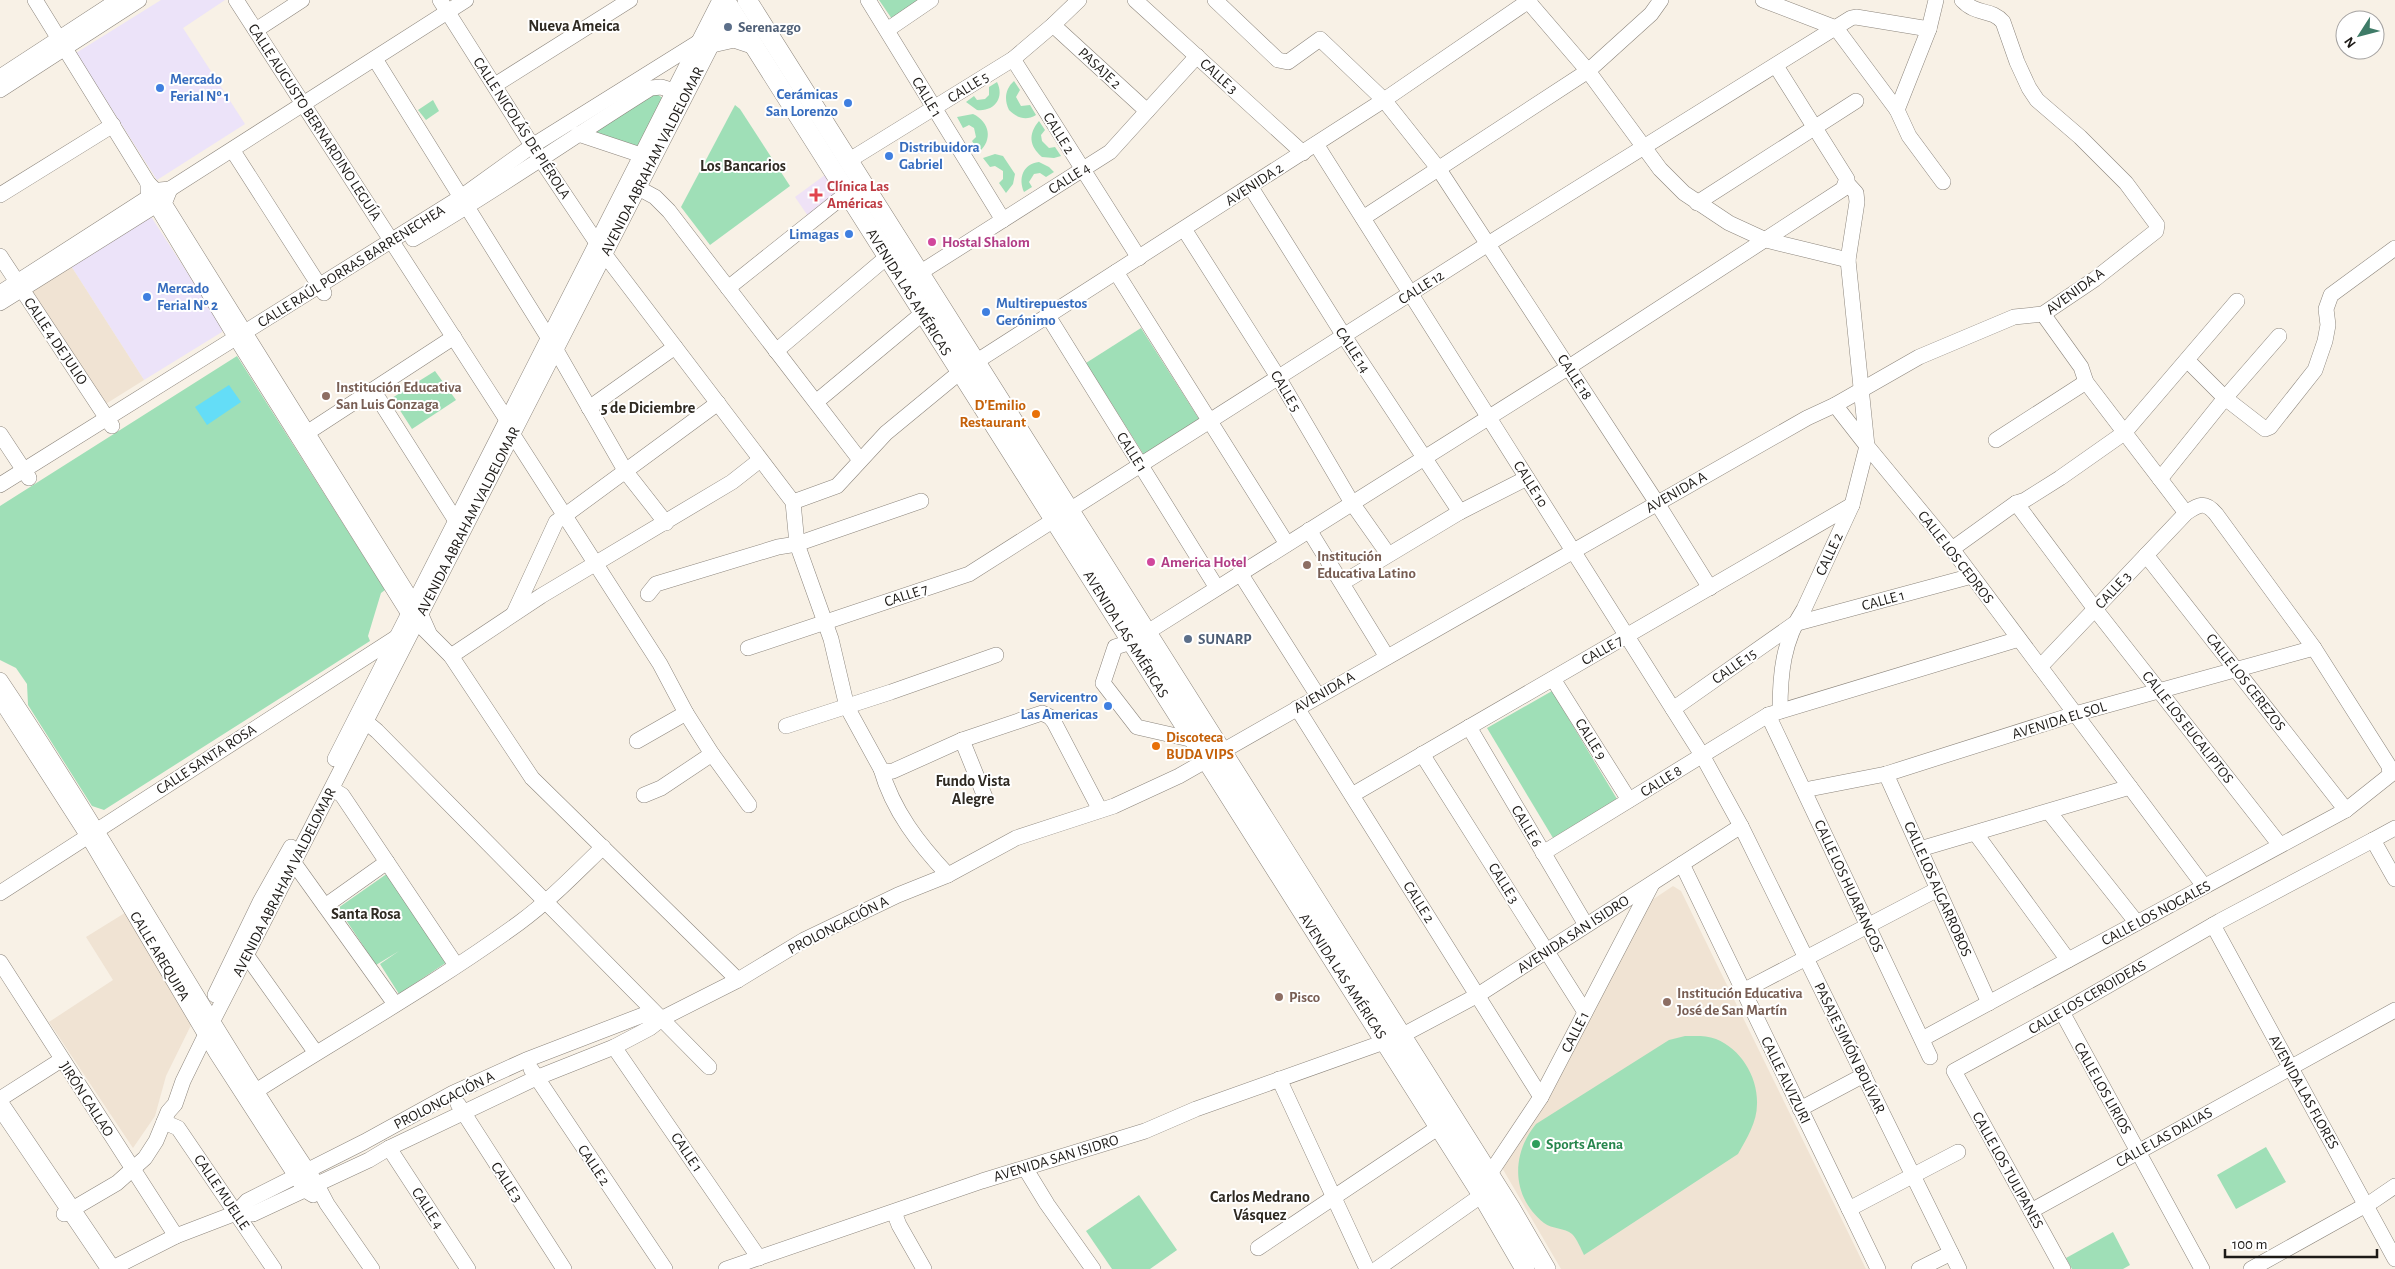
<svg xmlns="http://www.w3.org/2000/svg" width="2395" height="1269" font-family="'Alegreya Sans',sans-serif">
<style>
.commercial{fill:#ece3f9}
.built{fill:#f0e3d3}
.medical{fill:#efe2f6}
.green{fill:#9fdfb7}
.water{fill:#64ddf7}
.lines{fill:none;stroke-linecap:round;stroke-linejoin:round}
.minor-casing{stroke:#8c857c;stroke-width:16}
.major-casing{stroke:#8c857c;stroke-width:20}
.minor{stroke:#fff;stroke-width:15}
.major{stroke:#fff;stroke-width:19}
.service-dot{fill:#5c6f8a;stroke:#fff;stroke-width:2}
.shop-dot{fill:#3f7fe0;stroke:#fff;stroke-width:2}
.health-dot{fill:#e0444e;stroke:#fff;stroke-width:2}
.hotel-dot{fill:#d1479c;stroke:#fff;stroke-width:2}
.education-dot{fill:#8d6e63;stroke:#fff;stroke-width:2}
.food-dot{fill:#e8710a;stroke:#fff;stroke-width:2}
.leisure-dot{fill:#2e9e5b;stroke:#fff;stroke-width:2}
.labels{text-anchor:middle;stroke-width:4;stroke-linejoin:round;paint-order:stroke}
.service-label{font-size:15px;font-weight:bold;fill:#4e5e75;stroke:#fff;text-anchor:start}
.street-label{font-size:15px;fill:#1d1a17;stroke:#fff}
.shop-label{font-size:15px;font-weight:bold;fill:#366cbe;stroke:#fff;text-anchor:start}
.health-label{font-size:15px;font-weight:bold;fill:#be3a42;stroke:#fff;text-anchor:start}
.hotel-label{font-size:15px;font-weight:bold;fill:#b23c85;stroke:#fff;text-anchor:start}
.education-label{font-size:15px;font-weight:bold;fill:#785e54;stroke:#fff;text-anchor:start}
.food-label{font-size:15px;font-weight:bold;fill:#c56008;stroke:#fff;text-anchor:end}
.leisure-label{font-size:15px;font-weight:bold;fill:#27864d;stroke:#fff;text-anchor:start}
.neighbourhood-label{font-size:16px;font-weight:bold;fill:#2f2a22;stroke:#fff}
</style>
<rect width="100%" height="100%" fill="#f8f1e6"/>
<g class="commercial">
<polygon points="161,0 225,0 183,28 245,124 157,180 76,53"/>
<polygon points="148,217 152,218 223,328 222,332 144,380 71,266"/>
</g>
<g class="built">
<polygon points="71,266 144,380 104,405 32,292"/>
<polygon points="1673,886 1681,891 1866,1269 1561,1269 1501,1166 1652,900"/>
<polygon points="128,911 194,1019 166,1076 155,1116 133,1148 49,1022 113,980 86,937"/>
</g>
<polygon class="medical" points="825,175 837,193 808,216 795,197"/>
<g class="green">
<polygon points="879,0 921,0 892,19"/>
<path d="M1014 81 1020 90 1016 97 1021 106 1030 105 1036 115C1026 121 1017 118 1009 110 1004 100 1005 89 1014 81Z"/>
<path d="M997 82C1005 98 994 112 977 110L966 102 974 96 977 100 985 99 989 95V87Z"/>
<polygon points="657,94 664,99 637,149 591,133 652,95"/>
<polygon points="433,100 439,111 426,120 418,110"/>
<polygon points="735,105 740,109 790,186 710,245 681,207"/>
<path d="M973 114C990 122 993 140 979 152L972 141 976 137 974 128 969 125 963 128 957 117Z"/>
<path d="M1039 121 1045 130 1041 135 1042 141 1049 148 1055 147 1061 156 1054 158 1042 157C1029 146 1028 134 1039 121Z"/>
<polygon points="995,154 1003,156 1015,174 1013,184 1006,193 999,183 1003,179 1003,171 995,166 990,167 983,158"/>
<path d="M1039 162 1049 167 1054 172 1046 177 1040 173 1034 174 1029 182 1032 187 1024 192C1018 178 1023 164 1039 162Z"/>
<polygon points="1141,328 1199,419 1144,455 1086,363"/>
<polygon points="237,356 385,590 381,593 368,636 370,641 104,810 92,806 28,705 27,684 16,668 0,660 0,506"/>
<polygon points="435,371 456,400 412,429 392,398"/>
<polygon points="1552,691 1617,799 1553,838 1487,728"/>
<polygon points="388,873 447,962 399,994 380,964 399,951 376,965 338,908"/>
<path d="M1685 1036C1695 1036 1706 1035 1716 1039 1741 1049 1758 1077 1757 1104 1757 1122 1747 1138 1738 1154L1584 1255C1581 1249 1577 1239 1572 1234 1565 1228 1552 1229 1544 1223 1511 1197 1511 1154 1536 1124L1669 1040Z"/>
<polygon points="2266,1147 2286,1182 2236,1209 2217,1175"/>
<polygon points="1139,1195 1177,1250 1150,1269 1112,1269 1086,1231"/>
<polygon points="2113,1232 2130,1265 2123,1269 2072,1269 2066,1258"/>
</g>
<polygon class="water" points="229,385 241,402 207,425 195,407"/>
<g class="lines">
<g class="minor-casing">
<g id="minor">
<polyline points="35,0 148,183"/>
<polyline points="236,0 507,420 513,435 660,664 686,713 712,754 749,805"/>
<polyline points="440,0 540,158 605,255 793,502 797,544 831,639 847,707 881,769 886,772 893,771 962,740 1042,713 1050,717 1054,722 1100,810"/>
<polyline points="868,0 1003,220"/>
<polyline points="1135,0 1303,153"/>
<polyline points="1215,0 1278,60 1288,62 1320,39 1384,100 1438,168 1657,503 1710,588"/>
<polyline points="1527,0 1588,71 1660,169 1684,193 1729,223 1766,240 1848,260"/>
<polyline points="1763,0 1836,28 1897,110"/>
<polyline points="1053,25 1147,111"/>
<polyline points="1929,29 1936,0"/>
<polyline points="256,30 302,0"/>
<polyline points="887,30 931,0"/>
<polyline points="375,59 556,350 626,472 666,523"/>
<polyline points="1013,59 1139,258"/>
<polyline points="0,77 118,0"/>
<polyline points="495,85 630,0"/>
<polyline points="0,90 139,0"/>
<polyline points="578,134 641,155"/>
<polyline points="1316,144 1702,755 1741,826 1959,1269"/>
<polyline points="233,151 324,293"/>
<polyline points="848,161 1013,59 1053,25 1079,0"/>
<polyline points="1846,182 1856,193 1857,202 1848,260 1867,446 1952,549 2204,886"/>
<polyline points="631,184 655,197 669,211 860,460"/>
<polyline points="1250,186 1344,336 1460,512"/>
<polyline points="170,189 466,0"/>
<polyline points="0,195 113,125"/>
<polyline points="1697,203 1856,101"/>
<polyline points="1363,218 1588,71 1651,14 1661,0"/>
<polyline points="1184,229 1278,377 1352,503 1388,554"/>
<path d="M413 239C494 192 571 138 651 88L661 87 674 91"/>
<polyline points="0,256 112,426"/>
<polyline points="1116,272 1287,544"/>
<polyline points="910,279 1110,152 1197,56"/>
<polyline points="728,288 856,186"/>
<polyline points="0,293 160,190 170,189 166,199 0,303"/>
<polyline points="2043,314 2081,367 2086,382 2186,513"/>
<polyline points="1048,316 1217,588"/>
<polyline points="776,351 887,257"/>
<polyline points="2187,360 2225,398 2265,429 2270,427 2315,370 2325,341 2328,325 2326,309 2331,295 2395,248"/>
<polyline points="373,390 456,521 464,525"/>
<polyline points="816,402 923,313"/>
<polyline points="589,408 675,347"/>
<polyline points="0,434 29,478"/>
<polyline points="299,438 454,337"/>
<polyline points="1996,440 2086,382"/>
<polyline points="2160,479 2225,398 2279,336"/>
<polyline points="0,485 461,197 532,146 697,43"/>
<polyline points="793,502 837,486 886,433 960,372 1384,100 1530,0"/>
<polyline points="2016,503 2095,609 2280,845"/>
<polyline points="1309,530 1387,657"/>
<polyline points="1952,549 2016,503 2025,500 2060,478 2124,433 2237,301"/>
<polyline points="2146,555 2346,810"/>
<polyline points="1240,573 1318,696"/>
<polyline points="1342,583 1460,512 1527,478"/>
<polyline points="648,594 656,584 778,547 797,544 921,501"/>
<polyline points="514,613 556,522 718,403"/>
<polyline points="429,633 421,615 157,192 148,183 148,191 156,205 236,338 409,614 451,656 532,778 738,980"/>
<polyline points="748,648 969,574 1488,244 1851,18 1856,17 1929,29 1897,110 1909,136 1943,182"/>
<polyline points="451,656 541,596 732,482 760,460"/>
<polyline points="1553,679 1629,800"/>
<path d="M0 680C111 845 205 1019 316 1183L327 1204 372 1269"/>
<polyline points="0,699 88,836 217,1054 305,1190 313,1195"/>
<polyline points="1297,708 1541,1097"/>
<polyline points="1673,709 1794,624 1972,576"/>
<path d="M1780 711C1780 674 1783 641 1804 609L1852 505 1867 446 1835 405"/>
<polyline points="1768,715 1930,1057"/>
<polyline points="359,716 377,731 709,1067"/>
<polyline points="786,726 891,692 996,655"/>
<polyline points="1469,727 1586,925"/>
<polyline points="962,740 985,797"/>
<polyline points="1194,740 1137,727 1103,683 1115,647 1131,642 1146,633 1569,367 1843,189 1847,179 1776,66"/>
<polyline points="637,741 686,713"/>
<polyline points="1422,754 1585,1012"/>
<polyline points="335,759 720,0"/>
<path d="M881 769C893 811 919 844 948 875"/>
<polyline points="1886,774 1989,1003"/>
<polyline points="332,789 342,795 456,965"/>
<polyline points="1804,790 1886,774 2075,714 2314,648"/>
<polyline points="644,795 661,788 712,754"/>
<polyline points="1352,795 1852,505"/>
<polyline points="2049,812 2137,923"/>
<polyline points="1976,834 2068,960"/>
<polyline points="2373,840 2395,828"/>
<polyline points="1920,849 2130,787"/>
<polyline points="1543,853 1768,715 2019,639"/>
<polyline points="288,859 294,863 395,1004"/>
<polyline points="1682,864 1878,1269"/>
<polyline points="0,893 397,637"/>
<polyline points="325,906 387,862"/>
<polyline points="2213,925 2395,1259"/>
<polyline points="247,956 316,1053"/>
<polyline points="0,962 176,1236"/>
<polyline points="1743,991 1938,889"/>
<polyline points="215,995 260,902 291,847"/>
<polyline points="2062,1012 2202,1269"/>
<path d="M1922 1039 2346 810 2390 775 2389 766 2314 648 2216 514C2205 501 2199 504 2186 513L2040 667"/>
<polyline points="614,1047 759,1258"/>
<polyline points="531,1069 665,1269"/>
<polyline points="1279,1079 1367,1269"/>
<path d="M256 1091C344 1035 435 984 519 923 549 901 576 873 603 847"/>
<polyline points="0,1099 61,1060"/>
<polyline points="458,1104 564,1269"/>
<polyline points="1800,1109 1864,1075"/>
<polyline points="164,1122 178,1128 274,1269"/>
<polyline points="389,1148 468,1269"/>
<polyline points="1025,1168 1047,1204 1093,1269"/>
<polyline points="1489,1175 1541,1097 1652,884"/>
<polyline points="1849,1209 1958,1152"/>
<polyline points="2031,1211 2395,1010"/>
<polyline points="894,1212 899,1225 924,1269"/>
<polyline points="236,1213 247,1201 364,1142 453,1093 526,1060 643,1015 663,1018"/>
<polyline points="64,1214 117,1183 145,1158 156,1141 168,1112 175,1104 183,1081 206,1034 730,9"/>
<polyline points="1258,1248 1439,1127"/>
<path d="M111 1269 176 1236 236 1213 253 1214 369 1160 389 1148 536 1078 614 1047 650 1028 663 1018 738 980 804 940 898 895 948 875 1016 838 1114 806 1179 776 1807 418 1835 405 1919 357 2014 317 2043 314 2095 279 2156 231 2157 225 2126 183 2080 137 2037 100 2029 88 2017 62 2003 22C1991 8 1977 16 1962 0"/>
<polyline points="726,1269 982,1181 1145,1131 1196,1109 1401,1036 1478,995 1741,826"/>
<polyline points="1377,1269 1482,1195"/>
<polyline points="1919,1269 1951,1253"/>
<polyline points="2063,1269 1954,1071 2062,1012 2220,921 2373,840 2395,879"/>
<polyline points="2251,1269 2373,1201 2395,1186"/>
</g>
</g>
<g class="major-casing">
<g id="major">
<polyline points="725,0 1482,1195 1525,1269"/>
<polyline points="747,0 1510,1207 1546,1269"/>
<polyline points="712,43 734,38 752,44"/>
<polyline points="0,1105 111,1269"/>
</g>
</g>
<use href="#minor" class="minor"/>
<use href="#major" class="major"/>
</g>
<g class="service-dot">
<circle cx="728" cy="27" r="5"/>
<circle cx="1188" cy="639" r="5"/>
</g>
<g class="shop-dot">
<circle cx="160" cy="88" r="5"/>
<circle cx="848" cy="103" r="5"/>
<circle cx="889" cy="156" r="5"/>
<circle cx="849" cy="234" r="5"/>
<circle cx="147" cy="297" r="5"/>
<circle cx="986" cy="312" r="5"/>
<circle cx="1108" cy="706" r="5"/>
</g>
<path class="health-dot" d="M813.5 187.5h5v5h5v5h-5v5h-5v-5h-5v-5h5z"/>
<g class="hotel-dot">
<circle cx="932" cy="242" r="5"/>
<circle cx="1151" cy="562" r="5"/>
</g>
<g class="education-dot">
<circle cx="326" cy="396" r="5"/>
<circle cx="1307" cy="565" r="5"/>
<circle cx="1279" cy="997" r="5"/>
<circle cx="1667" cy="1002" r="5"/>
</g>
<g class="food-dot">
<circle cx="1036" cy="414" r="5"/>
<circle cx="1156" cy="746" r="5"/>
</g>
<circle class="leisure-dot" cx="1536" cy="1144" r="5"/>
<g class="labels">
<g class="service-label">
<text x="738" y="32">Serenazgo</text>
<text x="1198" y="644">SUNARP</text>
</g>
<g class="street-label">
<text transform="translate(1100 68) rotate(43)" y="5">PASAJE 2</text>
<text transform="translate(1219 76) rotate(42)" y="5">CALLE 3</text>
<text transform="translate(968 87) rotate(-32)" y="5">CALLE 5</text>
<text transform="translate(927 97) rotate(59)" y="5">CALLE 1</text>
<text transform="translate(315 122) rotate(57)" y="5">CALLE AUGUSTO BERNARDINO LEGUÍA</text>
<text transform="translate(522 128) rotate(57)" y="5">CALLE NICOLÁS DE PIÉROLA</text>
<text transform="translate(1059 133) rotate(58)" y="5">CALLE 2</text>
<text transform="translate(652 161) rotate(-63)" y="5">AVENIDA ABRAHAM VALDELOMAR</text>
<text transform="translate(1069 178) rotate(-32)" y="5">CALLE 4</text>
<text transform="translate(1254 184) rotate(-33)" y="5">AVENIDA 2</text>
<text transform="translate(351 266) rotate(-32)" y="5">CALLE RAÚL PORRAS BARRENECHEA</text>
<text transform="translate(1421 287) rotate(-32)" y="5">CALLE 12</text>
<text transform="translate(2075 291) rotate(-36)" y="5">AVENIDA A</text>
<text transform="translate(909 292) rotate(58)" y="5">AVENIDA LAS AMÉRICAS</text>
<text transform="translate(56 341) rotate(56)" y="5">CALLE 4 DE JULIO</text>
<text transform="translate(1353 350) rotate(57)" y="5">CALLE 14</text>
<text transform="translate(1575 377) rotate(57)" y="5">CALLE 18</text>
<text transform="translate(1286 391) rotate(59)" y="5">CALLE 5</text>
<text transform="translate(1132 452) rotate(58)" y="5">CALLE 1</text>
<text transform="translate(1531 484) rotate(58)" y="5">CALLE 10</text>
<text transform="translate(1676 492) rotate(-30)" y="5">AVENIDA A</text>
<text transform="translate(468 521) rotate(-63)" y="5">AVENIDA ABRAHAM VALDELOMAR</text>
<text transform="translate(1829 554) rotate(-65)" y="5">CALLE 2</text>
<text transform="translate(1956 557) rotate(52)" y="5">CALLE LOS CEDROS</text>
<text transform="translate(2113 590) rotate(-47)" y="5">CALLE 3</text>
<text transform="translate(906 595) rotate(-18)" y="5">CALLE 7</text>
<text transform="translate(1883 600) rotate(-15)" y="5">CALLE 1</text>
<text transform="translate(1126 634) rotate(58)" y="5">AVENIDA LAS AMÉRICAS</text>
<text transform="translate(1602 650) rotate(-30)" y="5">CALLE 7</text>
<text transform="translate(1734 666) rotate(-35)" y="5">CALLE 15</text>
<text transform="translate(2246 682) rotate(52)" y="5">CALLE LOS CEREZOS</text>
<text transform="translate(1324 692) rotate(-30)" y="5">AVENIDA A</text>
<text transform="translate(2059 720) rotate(-17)" y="5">AVENIDA EL SOL</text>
<text transform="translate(2188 727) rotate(52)" y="5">CALLE LOS EUCALIPTOS</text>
<text transform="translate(1591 739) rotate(58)" y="5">CALLE 9</text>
<text transform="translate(206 759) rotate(-33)" y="5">CALLE SANTA ROSA</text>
<text transform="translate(1661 781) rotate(-32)" y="5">CALLE 8</text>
<text transform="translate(1527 826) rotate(59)" y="5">CALLE 6</text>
<text transform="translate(284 882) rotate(-63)" y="5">AVENIDA ABRAHAM VALDELOMAR</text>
<text transform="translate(1504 883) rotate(58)" y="5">CALLE 3</text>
<text transform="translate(1849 886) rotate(65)" y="5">CALLE LOS HUARANGOS</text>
<text transform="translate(1938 889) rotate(66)" y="5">CALLE LOS ALGARROBOS</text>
<text transform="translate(1419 902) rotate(58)" y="5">CALLE 2</text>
<text transform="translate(2156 913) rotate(-28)" y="5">CALLE LOS NOGALES</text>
<text transform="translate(838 925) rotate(-27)" y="5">PROLONGACIÓN A</text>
<text transform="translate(1573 934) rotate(-33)" y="5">AVENIDA SAN ISIDRO</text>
<text transform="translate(160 956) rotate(59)" y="5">CALLE AREQUIPA</text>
<text transform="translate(1343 976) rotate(57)" y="5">AVENIDA LAS AMÉRICAS</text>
<text transform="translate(2087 997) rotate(-30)" y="5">CALLE LOS CEROIDEAS</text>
<text transform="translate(1575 1032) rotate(-63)" y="5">CALLE 1</text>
<text transform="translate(1850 1048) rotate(64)" y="5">PASAJE SIMÓN BOLÍVAR</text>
<text transform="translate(1786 1080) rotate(64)" y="5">CALLE ALVIZURI</text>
<text transform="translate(2103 1088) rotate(61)" y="5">CALLE LOS LIRIOS</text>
<text transform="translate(2304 1092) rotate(61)" y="5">AVENIDA LAS FLORES</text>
<text transform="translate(87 1099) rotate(57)" y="5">JIRÓN CALLAO</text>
<text transform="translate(444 1100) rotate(-27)" y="5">PROLONGACIÓN A</text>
<text transform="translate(2164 1137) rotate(-29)" y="5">CALLE LAS DALIAS</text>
<text transform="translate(687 1152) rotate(56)" y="5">CALLE 1</text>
<text transform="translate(1056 1158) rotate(-17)" y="5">AVENIDA SAN ISIDRO</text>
<text transform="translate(594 1165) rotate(56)" y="5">CALLE 2</text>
<text transform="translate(2008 1170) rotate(61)" y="5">CALLE LOS TULIPANES</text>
<text transform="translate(507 1182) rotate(57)" y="5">CALLE 3</text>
<text transform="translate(222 1192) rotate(56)" y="5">CALLE MUELLE</text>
<text transform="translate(428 1208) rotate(57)" y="5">CALLE 4</text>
</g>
<g class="shop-label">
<text x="170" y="84">Mercado<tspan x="170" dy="17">Ferial Nº 1</tspan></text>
<text x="838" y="99" text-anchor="end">Cerámicas<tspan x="838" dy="17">San Lorenzo</tspan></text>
<text x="899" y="152">Distribuidora<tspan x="899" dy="17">Gabriel</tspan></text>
<text x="839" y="239" text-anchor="end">Limagas</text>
<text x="157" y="293">Mercado<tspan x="157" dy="17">Ferial Nº 2</tspan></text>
<text x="996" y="308">Multirepuestos<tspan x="996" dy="17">Gerónimo</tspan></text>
<text x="1098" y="702" text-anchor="end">Servicentro<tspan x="1098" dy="17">Las Americas</tspan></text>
</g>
<g class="health-label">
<text x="827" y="191">Clínica Las<tspan x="827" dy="17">Américas</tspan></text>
</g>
<g class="hotel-label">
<text x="942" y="247">Hostal Shalom</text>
<text x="1161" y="567">America Hotel</text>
</g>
<g class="education-label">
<text x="336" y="392">Institución Educativa<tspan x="336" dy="17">San Luis Gonzaga</tspan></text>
<text x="1317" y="561">Institución<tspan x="1317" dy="17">Educativa Latino</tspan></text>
<text x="1677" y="998">Institución Educativa<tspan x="1677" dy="17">José de San Martín</tspan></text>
<text x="1289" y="1002">Pisco</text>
</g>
<g class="food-label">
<text x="1026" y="410">D'Emilio<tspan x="1026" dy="17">Restaurant</tspan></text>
<text x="1166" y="742" text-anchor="start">Discoteca<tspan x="1166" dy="17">BUDA VIPS</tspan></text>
</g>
<g class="leisure-label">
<text x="1546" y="1149">Sports Arena</text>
</g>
<g class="neighbourhood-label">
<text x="574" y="31">Nueva Ameica</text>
<text x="743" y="171">Los Bancarios</text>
<text x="648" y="413">5 de Diciembre</text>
<text x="973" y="786">Fundo Vista<tspan x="973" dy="18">Alegre</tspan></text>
<text x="366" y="919">Santa Rosa</text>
<text x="1260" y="1202">Carlos Medrano<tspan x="1260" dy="18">Vásquez</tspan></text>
</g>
</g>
<g transform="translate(2360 35) rotate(234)"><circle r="24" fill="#ffffff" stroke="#a5a3a2"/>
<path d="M0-4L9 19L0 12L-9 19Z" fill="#3e7b67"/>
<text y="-8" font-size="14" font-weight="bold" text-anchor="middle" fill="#1d1a17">N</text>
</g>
<path d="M2225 1249v8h152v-8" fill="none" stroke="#1d1a17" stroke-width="2.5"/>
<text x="2232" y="1249" font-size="15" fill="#1d1a17" stroke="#ffffff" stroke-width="4" paint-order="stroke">100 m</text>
</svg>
